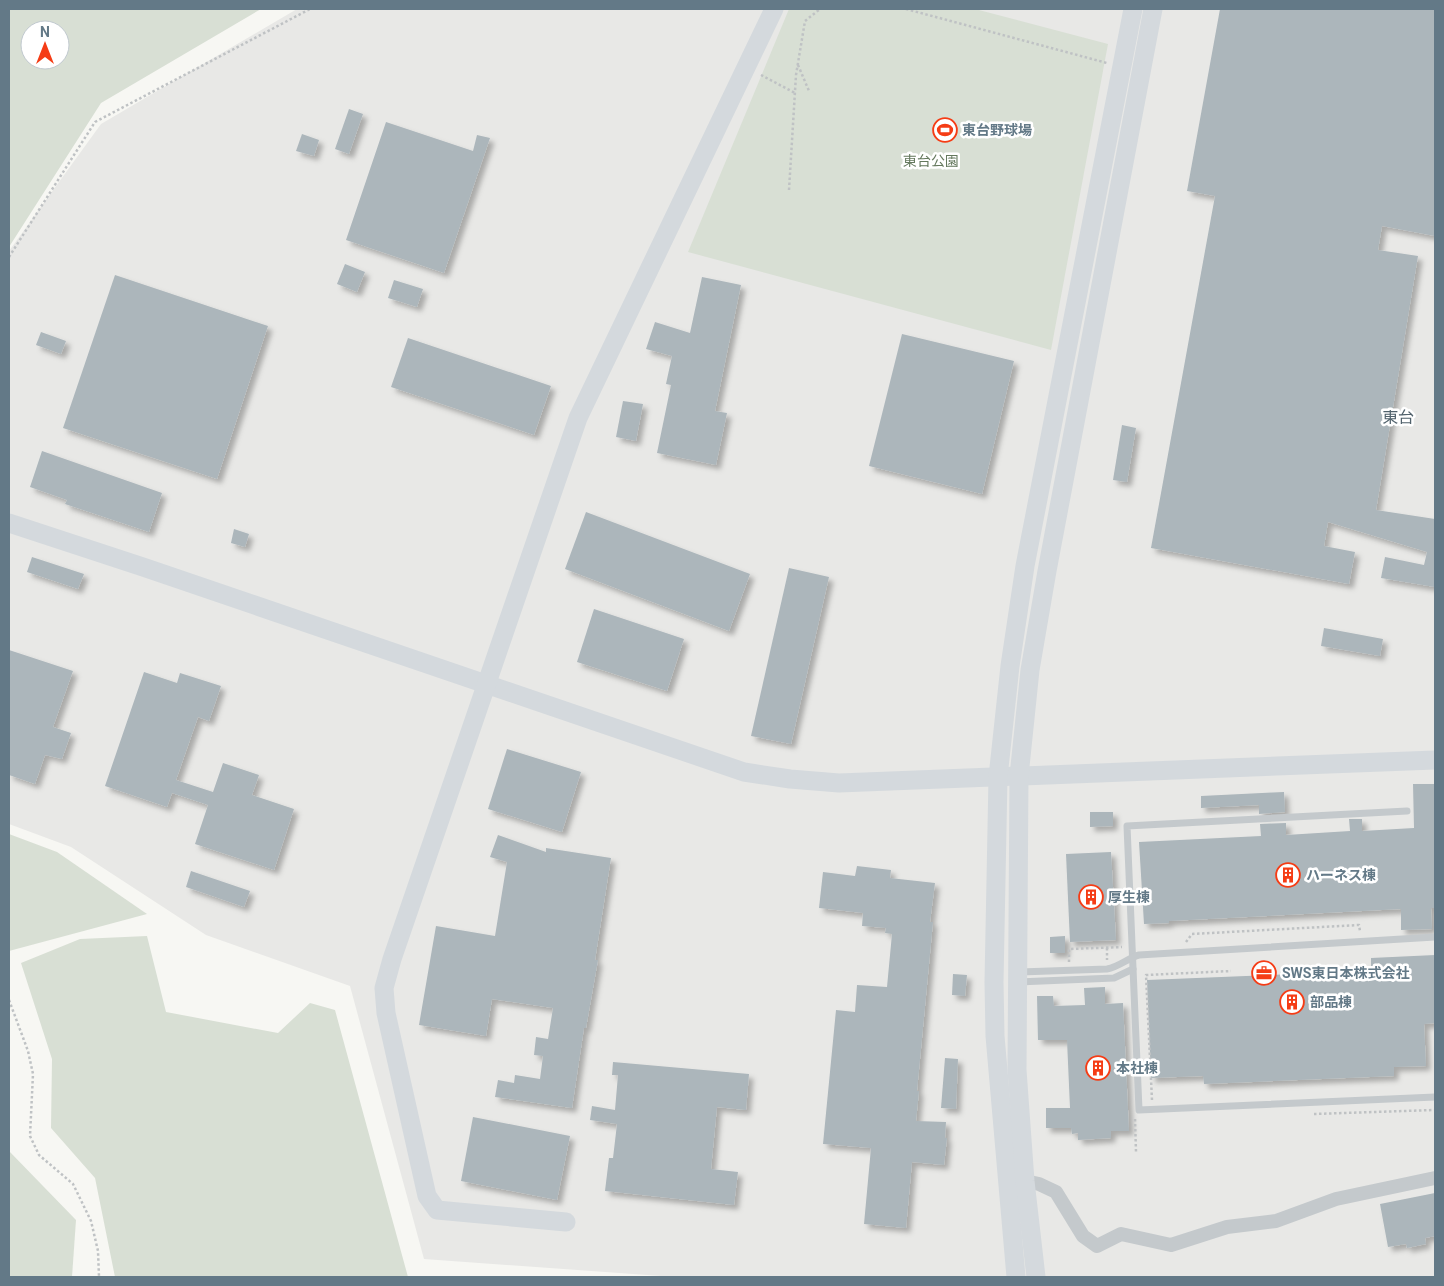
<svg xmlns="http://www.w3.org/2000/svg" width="1444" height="1286" font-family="Roboto,'Noto Sans JP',sans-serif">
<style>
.built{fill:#e8e8e6}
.green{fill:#d8dfd4;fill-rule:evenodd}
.building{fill:#acb6bb;filter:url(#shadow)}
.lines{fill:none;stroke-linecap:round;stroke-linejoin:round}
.path{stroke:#bfc2c4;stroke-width:2.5;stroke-dasharray:2.5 2.5;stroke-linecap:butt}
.lane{stroke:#c4c9cc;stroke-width:7}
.street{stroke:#c4c9cc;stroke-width:14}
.secondary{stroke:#d4d9dd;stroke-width:19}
.labels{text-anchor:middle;stroke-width:5;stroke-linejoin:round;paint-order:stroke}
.poi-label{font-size:14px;font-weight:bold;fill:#637987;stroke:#fff;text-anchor:start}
.park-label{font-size:14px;fill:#65795e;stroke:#fff}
.quarter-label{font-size:16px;fill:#51626c;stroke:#fff}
</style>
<defs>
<filter id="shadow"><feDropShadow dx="4.5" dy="4.5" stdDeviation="2.5" flood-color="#0004"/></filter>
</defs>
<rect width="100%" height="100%" fill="#f7f7f3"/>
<polygon class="built" points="297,9 1435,9 1435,1277 675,1277 424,1259 350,986 206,935 71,847 9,824 9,251 101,124"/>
<g class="green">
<path d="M9 9H261L101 103 9 247ZM30 30H60V60H30Z"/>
<polygon points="789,9 975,9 1108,44 1051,350 688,252"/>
<polygon points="9,834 57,852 147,914 9,951"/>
<polygon points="147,936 166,1012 278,1033 310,1003 335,1010 408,1277 115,1277 95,1178 51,1128 52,1059 21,963 80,939"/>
<polygon points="9,1151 76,1220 72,1277 9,1277"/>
</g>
<g class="building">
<polygon points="1220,9 1435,9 1435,236 1382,226 1378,250 1418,256 1376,510 1435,519 1435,587 1381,578 1385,557 1424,565 1427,552 1328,522 1324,546 1355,552 1349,584 1151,548 1215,196 1187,191"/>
<polygon points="349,109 363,114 349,154 335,149"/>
<polygon points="386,122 473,151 477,135 490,138 444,273 346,240"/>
<polygon points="302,134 319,140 314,156 296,151"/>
<polygon points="345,264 365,272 357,292 337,284"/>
<polygon points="115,275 268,326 217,479 63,428"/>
<polygon points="702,277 741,285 715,411 727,413 716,465 657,453 671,385 666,384 672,356 646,349 655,322 690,333"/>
<polygon points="394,280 423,289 417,307 388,298"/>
<polygon points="41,332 66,341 61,354 36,345"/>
<polygon points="902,334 1014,361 982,494 869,466"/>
<polygon points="408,338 551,386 534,435 391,387"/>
<polygon points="623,401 643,404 636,441 616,437"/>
<polygon points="1122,425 1136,428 1127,482 1113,480"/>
<polygon points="42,451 162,493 149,532 65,504 67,500 30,487"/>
<polygon points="586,512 750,574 729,631 565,569"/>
<polygon points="234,529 249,534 245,547 231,543"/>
<polygon points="32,557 84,574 78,589 27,572"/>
<polygon points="789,568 829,577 791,744 751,736"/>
<polygon points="594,609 684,639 667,691 577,662"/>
<polygon points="1324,628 1383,639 1380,656 1321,646"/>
<polygon points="9,650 73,671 53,727 71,733 62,759 45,755 35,784 9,775"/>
<polygon points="144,672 177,683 180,673 221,686 209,721 198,717 176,780 213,792 223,763 259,775 252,795 294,809 274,870 195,844 208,805 172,793 167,807 105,786"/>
<polygon points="507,749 581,772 562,832 488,809"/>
<polygon points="1413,784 1435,784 1435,908 1431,908 1432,929 1401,930 1401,909 1169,921 1169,923 1144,924 1139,842 1261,836 1260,824 1286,823 1286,835 1350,831 1349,819 1362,819 1362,831 1414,828"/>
<polygon points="1284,792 1285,812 1259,814 1259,805 1201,808 1201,796"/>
<polygon points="1090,812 1113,812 1113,826 1090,827"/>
<polygon points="498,835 546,852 546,848 611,858 595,960 598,960 586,1028 584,1028 572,1108 495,1097 498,1080 514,1083 515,1075 540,1079 543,1056 534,1055 536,1037 548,1039 553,1008 492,999 486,1036 419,1025 436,926 495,936 507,862 490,857"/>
<polygon points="1111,852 1116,940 1070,942 1066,854"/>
<polygon points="857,866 891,870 890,878 935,883 930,922 933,922 917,1091 919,1091 916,1121 946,1122 945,1138 947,1138 944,1165 912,1162 906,1228 864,1224 871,1148 823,1144 836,1010 855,1012 857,985 887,987 892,934 885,933 886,928 862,926 863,913 819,908 823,872 855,876"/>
<polygon points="191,871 250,891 244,907 186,887"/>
<polygon points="1065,936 1065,953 1050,953 1050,937"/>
<polygon points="1435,955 1435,1023 1424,1024 1426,1066 1394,1067 1394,1076 1204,1084 1203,1076 1151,1078 1147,980 1371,971 1371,958"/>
<polygon points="953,974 967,975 965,996 952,995"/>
<polygon points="1105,987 1105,1004 1123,1003 1129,1131 1111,1131 1111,1138 1078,1140 1078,1133 1072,1134 1071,1128 1046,1128 1046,1108 1070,1108 1067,1040 1038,1040 1037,996 1053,996 1054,1006 1085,1005 1084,988"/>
<polygon points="945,1058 958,1059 956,1109 941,1108"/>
<polygon points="613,1062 749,1074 746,1110 717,1107 711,1169 738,1172 734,1205 605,1191 609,1158 613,1158 617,1124 590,1120 592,1106 615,1110 618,1075 612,1075"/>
<polygon points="473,1117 570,1136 557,1200 461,1181"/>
<polygon points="1435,1193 1435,1236 1425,1238 1426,1244 1407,1248 1406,1244 1388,1247 1380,1204"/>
</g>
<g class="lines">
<g class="path">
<polyline points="906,9 1107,63"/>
<polyline points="798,65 809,91"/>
<polyline points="761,75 795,93"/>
<polyline points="789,190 796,75 805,21 820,9"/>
<polyline points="9,257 95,122 310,9"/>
<polyline points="1186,942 1192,934 1359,925 1360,931"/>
<polyline points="1107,948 1107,960"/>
<polyline points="1069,962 1069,949 1122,947"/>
<polyline points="9,1000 28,1051 33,1074 30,1136 39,1155 73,1184 91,1221 98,1251 99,1277"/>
<polyline points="1152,1100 1146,975 1231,971"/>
<polyline points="1314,1114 1435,1110"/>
<polyline points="1135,1119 1136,1152"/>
</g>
<g class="lane">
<polyline points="1407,811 1127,826 1139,1110 1435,1097"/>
<path d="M1020 972 1107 969C1119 967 1128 958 1139 955L1435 937"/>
<polyline points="1018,982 1114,978 1133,969"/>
</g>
<polyline class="street" points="1025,1181 1039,1184 1056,1192 1083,1236 1097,1246 1121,1234 1171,1245 1227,1227 1276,1221 1336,1199 1435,1178"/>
<g class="secondary">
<polyline points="9,523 143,567 744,772 790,779 839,783 1435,760"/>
<polyline points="566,1222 437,1210 427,1196 386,1013 384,988 392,959 578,418 774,9"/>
<polyline points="1016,1277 995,1036 994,982 998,777 1010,666 1025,566 1133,9"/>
<polyline points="1036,1277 1025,1181 1017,1070 1019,776 1030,670 1047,571 1153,9"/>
</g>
</g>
<defs>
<g id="stadium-ring" transform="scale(1.25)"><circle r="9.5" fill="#fff" stroke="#f53c15" stroke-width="1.5"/><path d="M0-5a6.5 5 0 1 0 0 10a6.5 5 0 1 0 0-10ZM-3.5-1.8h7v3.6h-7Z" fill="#f53c15"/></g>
<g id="building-ring" transform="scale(1.25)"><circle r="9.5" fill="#fff" stroke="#f53c15" stroke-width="1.5"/><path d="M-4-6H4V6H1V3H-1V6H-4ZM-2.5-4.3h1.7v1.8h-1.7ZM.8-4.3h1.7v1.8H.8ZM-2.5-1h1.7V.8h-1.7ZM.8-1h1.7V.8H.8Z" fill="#f53c15"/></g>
<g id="office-ring" transform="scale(1.25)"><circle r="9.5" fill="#fff" stroke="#f53c15" stroke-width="1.5"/><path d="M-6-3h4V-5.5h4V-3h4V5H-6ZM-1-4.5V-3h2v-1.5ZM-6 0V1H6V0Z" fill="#f53c15"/></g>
</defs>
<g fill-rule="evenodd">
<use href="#stadium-ring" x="945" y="130"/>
<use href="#building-ring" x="1288" y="875"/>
<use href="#building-ring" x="1091" y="897"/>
<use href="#office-ring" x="1264" y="973"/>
<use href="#building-ring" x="1292" y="1002"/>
<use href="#building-ring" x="1098" y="1068"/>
</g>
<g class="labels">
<g class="poi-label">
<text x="962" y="135">東台野球場</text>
<text x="1306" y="880">ハーネス棟</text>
<text x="1108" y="902">厚生棟</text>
<text x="1282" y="978">SWS東日本株式会社</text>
<text x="1310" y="1007">部品棟</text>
<text x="1116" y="1073">本社棟</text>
</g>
<g class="park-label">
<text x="931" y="166">東台公園</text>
</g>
<g class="quarter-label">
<text x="1398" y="423">東台</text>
</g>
</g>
<rect width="1444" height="1286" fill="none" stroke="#637987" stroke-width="20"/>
<g transform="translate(45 45)"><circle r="24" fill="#ffffff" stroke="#c1c9cf"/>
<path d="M0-4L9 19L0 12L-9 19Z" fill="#f53c15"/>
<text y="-8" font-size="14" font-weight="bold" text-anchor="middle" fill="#637987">N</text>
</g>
</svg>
